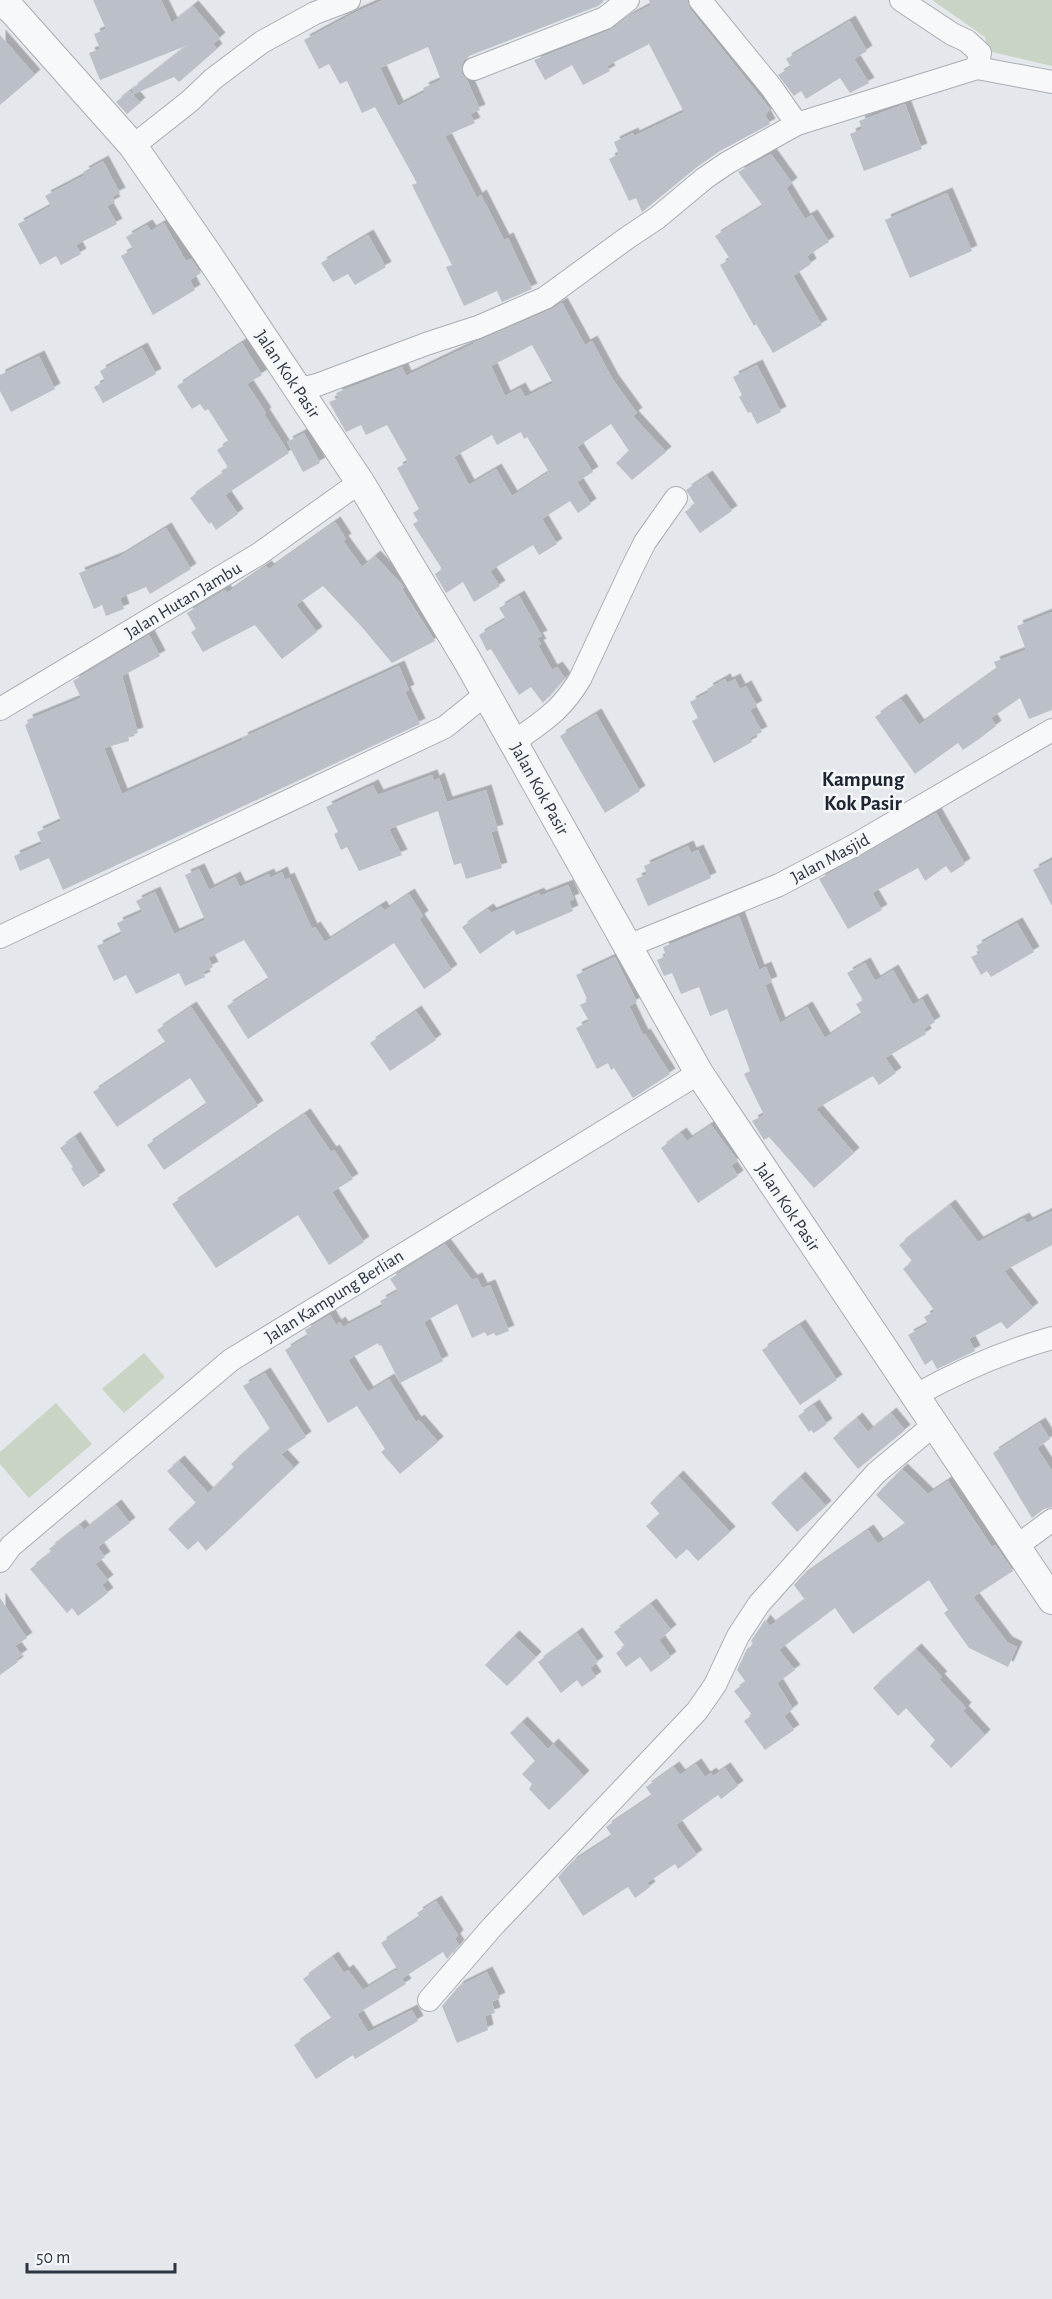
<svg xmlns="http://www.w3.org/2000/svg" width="1052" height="2299" font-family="'Alegreya Sans',sans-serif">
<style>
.green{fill:#cad4c5}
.building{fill:#bbc0c8;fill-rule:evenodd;filter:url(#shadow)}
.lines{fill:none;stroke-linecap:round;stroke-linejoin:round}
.minor-casing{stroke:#a9aeb5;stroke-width:24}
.tertiary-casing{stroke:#a9aeb5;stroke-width:30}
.minor{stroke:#f6f8f9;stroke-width:22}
.tertiary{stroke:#f6f8f9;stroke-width:28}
.labels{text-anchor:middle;stroke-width:5;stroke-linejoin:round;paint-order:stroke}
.street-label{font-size:18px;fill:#2c3543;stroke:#f4f6f8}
.quarter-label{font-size:21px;font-weight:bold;fill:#1e2634;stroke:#f4f6f8}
</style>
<defs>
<filter id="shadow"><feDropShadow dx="5.5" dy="-5.5" stdDeviation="0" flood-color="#0004"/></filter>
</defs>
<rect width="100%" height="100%" fill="#e4e7eb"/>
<g class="green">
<polygon points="932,0 1052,0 1052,66 988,51 985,37"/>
<polygon points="144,1353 165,1377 124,1413 102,1389"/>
<polygon points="56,1403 92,1444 29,1498 0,1464 0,1452"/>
</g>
<g class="building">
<polygon points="93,0 161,0 172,23 193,6 220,38 213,44 217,49 179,82 174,77 134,94 132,89 188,45 100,80 89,53 100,49 94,34 106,29"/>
<path d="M383 0H602L603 2 598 6 469 56 464 60 461 66 462 74 467 80 480 110 470 114 475 123 445 136 477 198 481 195 504 240 508 238 532 289 502 302 497 291 464 306 446 267 452 265 412 185 417 183 375 107 362 113 347 81 340 84 329 64 319 69 304 40 354 13ZM428 47 441 80 423 88 425 92 398 106 380 68Z"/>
<polygon points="649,0 687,0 690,9 770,109 765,115 770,124 720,151 697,167 642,212 636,198 629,201 609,159 619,154 614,142 633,133 634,136 684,112 649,44 607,66 610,71 583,85 572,65 545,80 534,60 610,30 630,16 651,5"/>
<polygon points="850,21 867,51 854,59 869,83 850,93 840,78 806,99 801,91 794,96 778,75 791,67 786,59"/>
<polygon points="0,35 35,75 0,105"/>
<polygon points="130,91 140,103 127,114 116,102"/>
<polygon points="905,104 922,149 864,171 850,134 862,129 859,121"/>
<polygon points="771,154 792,183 786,188 805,219 812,215 829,242 807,256 811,264 793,276 822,325 773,353 756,324 754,326 720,265 730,259 715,236 763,206 738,172"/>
<polygon points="103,161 120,193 112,197 115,202 107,206 117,224 76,245 81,254 61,265 56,256 40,265 18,224 51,206 45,196 85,175 83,172"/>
<polygon points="947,193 972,251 910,278 885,220"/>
<polygon points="164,223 186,261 191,259 201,273 190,280 195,290 153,315 121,256 133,249 126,237 147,225 151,231"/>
<polygon points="368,235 386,267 355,285 348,274 333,282 321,263"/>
<path d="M562 303 585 345 592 341 613 380 637 413 633 416 666 452 632 480 616 463 629 451 611 424 577 447 593 472 577 482 591 504 578 513 570 501 542 519 557 544 539 555 533 545 490 571 500 586 474 602 463 582 446 593 435 574 442 569 413 524 418 521 413 513 419 509 397 468 408 462 387 425 366 435 361 425 346 432 329 402 339 398 336 393 402 367 406 376 473 344V343L550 310ZM532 345 553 383 525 397 520 388 505 396 491 366ZM521 432 524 439 527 437 549 472 512 496 496 469 469 485 454 457 492 435 497 445Z"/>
<polygon points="242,343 262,375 247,384 266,413 264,414 289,453 225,495 238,514 216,530 211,522 209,524 190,498 223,474 221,471 228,467 217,450 229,442 208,409 205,411 200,404 192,409 177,386"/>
<polygon points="142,348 156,374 103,403 94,387 105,381 100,371"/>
<polygon points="39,356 55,389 11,412 0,391 0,375"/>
<polygon points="757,365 781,412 757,424 751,412 748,413 739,397 742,395 733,377"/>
<polygon points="304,433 320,463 303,472 287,442"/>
<polygon points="707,476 732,511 700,533 685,512 695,504 686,490"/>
<polygon points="335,522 346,539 343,541 362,567 375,556 404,587 402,589 435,641 392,663 361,626 323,586 296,605 317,632 282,659 255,625 203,652 191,632 196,629 187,613 225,590 227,593 266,566 269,569"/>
<polygon points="166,528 191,569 150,594 146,587 120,598 124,609 106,616 102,605 94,609 79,573 119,557"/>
<polygon points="519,596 542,636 537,638 541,644 538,645 552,670 557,667 565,678 543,703 531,687 519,695 491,649 487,651 479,635 506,619 499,608"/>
<polygon points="1052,612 1052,710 1029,719 1020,698 991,718 996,726 979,739 963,750 958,743 915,774 875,717 901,699 919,725 997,669 994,662 1026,650 1017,626"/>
<polygon points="149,635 160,656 122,676 138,733 128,736 129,741 104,748 122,794 243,740 242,738 399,666 409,690 405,692 420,724 63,890 49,858 20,871 14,856 42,844 37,832 61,821 25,725 28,723 27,720 81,698 73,681"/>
<polygon points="725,679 727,683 735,679 740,689 746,686 757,706 750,710 762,732 750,738 752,742 714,763 692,721 698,718 690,702 709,692 707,689"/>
<polygon points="596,714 640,791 605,813 560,736"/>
<polygon points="432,775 434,781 439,778 447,802 486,790 498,830 491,832 502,868 466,879 461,863 454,865 438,811 389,829 402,855 359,871 347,847 341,850 334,834 338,832 326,807 373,785 378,795"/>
<polygon points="936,813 965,864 951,873 946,866 925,881 918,868 872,893 882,910 848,929 819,879"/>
<polygon points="688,846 691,853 698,850 711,878 648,906 636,879 647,874 644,866"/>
<polygon points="1052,860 1052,906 1033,870"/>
<polygon points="199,869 209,890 235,877 240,887 269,874 270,878 282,872 285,880 289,878 312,929 315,927 325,942 381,906 384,911 409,894 423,916 419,919 452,970 424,989 394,943 248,1039 227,1006 269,979 244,940 208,958 213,967 203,972 205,977 185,986 179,973 136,994 126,975 114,981 97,946 122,934 117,923 142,912 136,901 155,892 174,934 205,920 185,875"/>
<polygon points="568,885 574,899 569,901 573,911 516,935 514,930 480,954 462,927 488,909 491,913 539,893 540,896"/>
<polygon points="739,916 759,970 766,967 772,982 765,985 780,1023 807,1007 825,1038 862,1014 856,1004 863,1000 847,973 865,963 875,981 893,970 913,1005 922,999 935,1022 924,1029 926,1034 885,1058 896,1073 879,1085 873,1076 816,1109 854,1153 814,1188 769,1137 764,1140 752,1121 764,1115 744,1074 750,1071 727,1009 710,1016 699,987 681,994 672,973 664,976 657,960 666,956 663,947"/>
<polygon points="1017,923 1034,952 991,977 987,971 981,975 971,957 980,953 976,946"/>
<polygon points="615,957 637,1002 629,1006 643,1035 645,1034 670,1074 633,1098 614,1068 611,1070 608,1063 597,1069 576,1028 589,1021 580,1005 588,1001 576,975"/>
<polygon points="191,1007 258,1106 164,1170 147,1145 207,1104 190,1078 117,1127 93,1092 166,1043 157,1030"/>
<polygon points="416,1011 436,1040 390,1071 370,1043"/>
<polygon points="305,1114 331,1152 334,1150 353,1179 332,1192 364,1242 329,1265 298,1215 216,1268 172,1204"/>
<polygon points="711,1125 738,1161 731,1165 738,1176 698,1203 661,1148 681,1133 687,1141"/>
<polygon points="75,1137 100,1176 83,1187 71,1168 73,1167 60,1148"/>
<polygon points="950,1205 978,1242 1024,1218 1027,1223 1052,1211 1052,1245 1004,1271 1033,1308 1007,1329 1001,1322 969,1339 975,1351 937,1369 932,1360 925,1365 908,1335 928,1324 924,1317 935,1311 903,1269 912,1261 899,1245"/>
<polygon points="445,1244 472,1280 477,1278 482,1288 490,1285 509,1331 496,1336 494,1333 487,1336 485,1332 472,1338 457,1304 424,1322 443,1361 400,1383 381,1345 379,1346 378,1343 348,1360 368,1392 389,1379 416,1422 419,1420 438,1442 400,1474 381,1452 385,1449 357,1406 328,1423 285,1350 308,1336 305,1330 330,1315 336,1325 340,1322 343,1327 383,1306 380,1301 398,1291 390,1279"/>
<polygon points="800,1325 837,1380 800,1405 762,1350"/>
<polygon points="265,1373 306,1437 281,1454 294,1468 206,1551 198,1541 188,1550 168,1529 196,1503 167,1471 179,1461 208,1493 234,1467 231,1464 270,1429 243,1386"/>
<polygon points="814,1405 827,1424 814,1433 811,1430 809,1432 798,1416"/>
<polygon points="891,1413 905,1430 858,1469 833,1438 857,1418 868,1432"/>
<polygon points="1040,1423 1050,1439 1037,1448 1052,1471 1052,1507 1044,1509 1032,1518 993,1453"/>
<polygon points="902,1469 928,1494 948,1481 992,1547 995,1545 1013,1571 973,1597 1007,1642 1017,1647 1008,1667 969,1648 944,1613 948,1610 929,1580 853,1634 835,1608 779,1650 795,1670 777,1683 793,1709 784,1716 794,1730 765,1750 744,1721 752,1715 734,1691 746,1682 737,1670 747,1649 754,1644 751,1641 765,1620 770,1626 805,1600 794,1585 801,1577 868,1530 878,1544 906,1524 876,1495"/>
<polygon points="678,1476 730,1532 698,1561 687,1549 676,1559 646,1526 660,1514 650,1503"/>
<polygon points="800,1477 826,1506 797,1532 771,1503"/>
<polygon points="116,1505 130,1523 98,1547 105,1557 95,1564 108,1580 102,1585 108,1593 78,1616 72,1608 67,1613 30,1569 52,1552 49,1549 80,1525 84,1530"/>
<polygon points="0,1598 27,1638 15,1646 22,1655 16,1659 18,1662 0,1675"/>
<polygon points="651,1604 671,1630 659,1640 671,1657 651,1672 640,1657 626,1667 616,1653 625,1646 614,1632"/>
<polygon points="577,1633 598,1662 590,1668 596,1677 582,1687 577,1680 561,1693 538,1662"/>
<polygon points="514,1636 536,1657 507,1686 485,1665"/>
<polygon points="916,1649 942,1677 939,1679 966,1708 963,1711 985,1735 951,1768 930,1746 935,1740 906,1708 898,1716 873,1688"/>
<polygon points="522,1722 548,1749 553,1744 584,1776 549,1810 529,1789 532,1784 522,1774 535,1761 510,1733"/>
<polygon points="696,1764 705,1777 711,1773 713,1776 725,1768 738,1786 721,1799 718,1795 676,1825 697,1855 678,1869 675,1864 647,1883 650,1887 635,1898 628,1887 583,1916 558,1877 572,1862 612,1836 606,1827 652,1796 646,1787 674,1767 680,1775"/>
<polygon points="436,1901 458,1935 455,1939 459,1945 447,1959 443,1952 403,1978 381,1943 420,1917 417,1913"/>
<polygon points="333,1957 344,1973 348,1970 363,1990 396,1970 406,1984 357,2014 368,2032 412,2010 418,2021 355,2059 353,2055 316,2079 294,2045 332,2019 303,1979"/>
<polygon points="487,1972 500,1998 492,2002 495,2013 485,2016 488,2030 457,2043 442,2006 459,1986"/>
</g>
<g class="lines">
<g class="minor-casing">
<g id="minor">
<polyline points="700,0 771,87 797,124"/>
<polyline points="901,0 952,34 967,41 980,53 977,68"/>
<polyline points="474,69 605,18 628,0"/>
<polyline points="133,146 190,101 213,79 262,42 315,13 349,0"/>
<polyline points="297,390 317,385 426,344 478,327 545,298 627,238 657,218 705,178 727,163 797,124 977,68 1052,82"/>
<polyline points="0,709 259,554 360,482"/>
<path d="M514 742C543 721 561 711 580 679L632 568 645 542 676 498"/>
<polyline points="0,937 445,727 486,694"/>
<polyline points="628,946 779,885 855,845 1052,730"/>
<path d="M916 1395C961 1370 1002 1352 1052 1338"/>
<polyline points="1017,1546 1052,1520"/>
<polyline points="0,1561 11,1546 231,1360 699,1073"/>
<polyline points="429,2000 493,1926 697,1711 715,1685 738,1636 759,1604 876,1473 935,1424"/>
</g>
</g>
<g class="tertiary-casing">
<polyline id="tertiary" points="0,0 13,11 133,146 207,253 360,482 467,660 699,1073 1052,1600"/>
</g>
<use href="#minor" class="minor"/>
<use href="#tertiary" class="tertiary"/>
</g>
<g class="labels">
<g class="street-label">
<text transform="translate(288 374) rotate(56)" y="6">Jalan Kok Pasir</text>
<text transform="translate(183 600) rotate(-31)" y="6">Jalan Hutan Jambu</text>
<text transform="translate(540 789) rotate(61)" y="6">Jalan Kok Pasir</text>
<text transform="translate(830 858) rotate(-28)" y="6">Jalan Masjid</text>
<text transform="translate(788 1207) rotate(56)" y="6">Jalan Kok Pasir</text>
<text transform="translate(334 1296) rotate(-32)" y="6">Jalan Kampung Berlian</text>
</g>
<g class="quarter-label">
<text x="863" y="786">Kampung<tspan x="863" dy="24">Kok Pasir</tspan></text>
</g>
</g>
<path d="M27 2263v9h148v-9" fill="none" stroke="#2c3543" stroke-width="3"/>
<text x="36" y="2263" font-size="18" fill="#2c3543" stroke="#f4f6f8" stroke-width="4.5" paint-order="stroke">50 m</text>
</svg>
